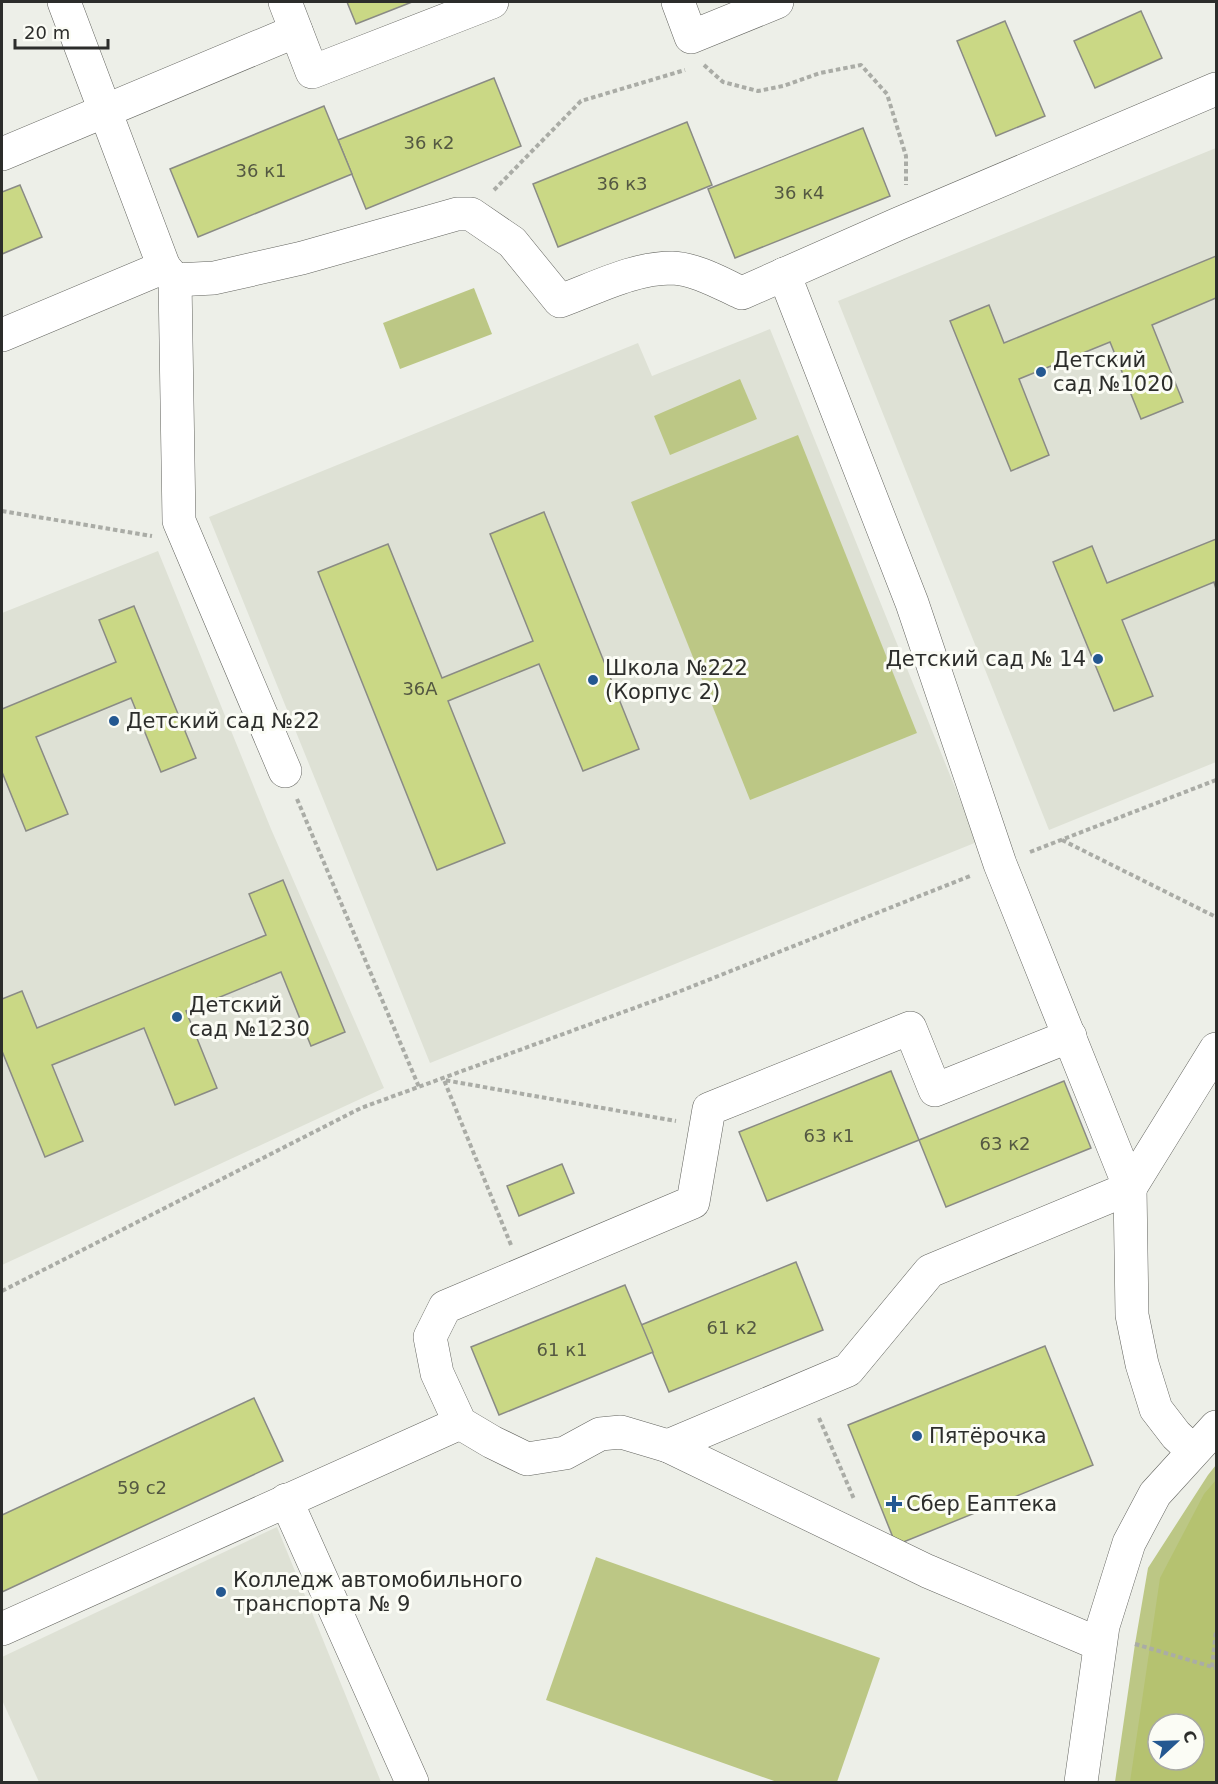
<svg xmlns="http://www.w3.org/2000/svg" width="1218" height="1784" font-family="'DejaVu Sans',sans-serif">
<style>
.built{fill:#dee1d5}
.green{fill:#bcc785;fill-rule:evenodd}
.forest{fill:#b5c270;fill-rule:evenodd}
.building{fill:#cad885;stroke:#8a8b85;stroke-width:1.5}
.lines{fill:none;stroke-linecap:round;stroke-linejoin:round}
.minor-casing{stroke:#63645f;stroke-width:34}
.path{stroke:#aaaca6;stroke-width:4;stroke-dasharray:4.5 3;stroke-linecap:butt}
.minor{stroke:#fff;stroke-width:33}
.poi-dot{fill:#245891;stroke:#fbfcf5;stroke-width:2}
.labels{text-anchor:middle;stroke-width:6;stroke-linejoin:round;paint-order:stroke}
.number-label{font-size:18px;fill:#545842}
.poi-label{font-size:21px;fill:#2c2d2b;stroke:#fbfcf5;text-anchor:start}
</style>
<rect width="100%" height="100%" fill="#edefe8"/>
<g class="built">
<polygon points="1216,148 1216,762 1049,830 838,301"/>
<polygon points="770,329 977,842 430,1063 209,517 638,343 652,376"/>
<polygon points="158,551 271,829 384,1088 2,1265 2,613"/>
<polygon points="277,1527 381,1782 39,1782 2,1700 2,1657"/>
</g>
<g class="green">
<polygon points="474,288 492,334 400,369 383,323"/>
<polygon points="740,379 757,419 670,455 654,416"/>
<polygon points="798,435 917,733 750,800 631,502"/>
<path d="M1216 1465V1782H1115L1135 1644 1148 1568 1208 1475ZM1158 1724H1194V1760H1158Z"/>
<polygon points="596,1557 880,1658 837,1782 777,1782 546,1700"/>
</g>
<path class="forest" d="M1216 1480V1782H1130L1160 1578 1204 1494ZM1158 1724H1194V1760H1158Z"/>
<g class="building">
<polygon points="347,2 412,2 356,24"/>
<polygon points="1141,11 1162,58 1095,88 1074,41"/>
<polygon points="1005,21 1045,116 996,136 957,41"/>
<polygon points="494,78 521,146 366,209 338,140"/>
<polygon points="324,106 352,174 198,237 170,169"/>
<polygon points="687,122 712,185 558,247 533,184"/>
<polygon points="863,128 890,196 735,258 708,189"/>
<polygon points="20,185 42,237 2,254 2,192"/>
<polygon points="1216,256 1216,298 1152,325 1183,402 1141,419 1110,342 1019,379 1049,455 1011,471 950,321 989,305 1004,343"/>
<polygon points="544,512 639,749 583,771 539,664 448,701 505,843 437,870 318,572 388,544 442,678 533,641 490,534"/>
<polygon points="1216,539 1216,589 1214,582 1122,620 1153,696 1114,711 1053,562 1092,546 1107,583"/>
<polygon points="134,606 196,758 161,772 131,698 36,737 68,814 26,831 2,772 2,709 116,662 99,620"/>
<polygon points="283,880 345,1032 311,1046 281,972 186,1011 217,1088 175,1105 144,1028 52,1065 83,1141 45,1157 2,1051 2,999 22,991 37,1028 266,935 249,894"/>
<polygon points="891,1071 919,1140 767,1201 739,1132"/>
<polygon points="1064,1081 1091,1148 946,1207 919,1140"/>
<polygon points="562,1164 574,1193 519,1216 507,1186"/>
<polygon points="796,1262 823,1330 669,1392 641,1325"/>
<polygon points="625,1285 653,1352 499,1415 471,1347"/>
<polygon points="1045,1346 1093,1465 896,1545 848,1425"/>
<polygon points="254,1398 283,1461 2,1592 2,1515"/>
</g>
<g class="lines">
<g class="minor-casing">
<g id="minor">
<polyline points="285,2 312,72 492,2"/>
<polyline points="678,2 691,37 777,2"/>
<polyline points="2,154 296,31"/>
<path d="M164 267 175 280 214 278 302 258 457 214H471L512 242 560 301C596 288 633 268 672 268 696 269 720 283 742 293L898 224 1216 89"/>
<polyline points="784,274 912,603 1000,864 1130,1188 1132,1315 1142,1364 1156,1409 1176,1435 1193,1451"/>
<polyline points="175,280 179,521 285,771"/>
<polyline points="2,335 164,267 64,2"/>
<polyline points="1070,1036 935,1090 910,1028 709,1109 693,1202 445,1307 430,1337 437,1373 460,1423 492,1442 527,1459 565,1453 600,1434 621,1432 668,1446 927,1571 1099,1644"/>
<polyline points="668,1446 848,1370 930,1271 1130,1188 1216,1049"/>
<polyline points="286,1500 412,1782"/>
<polyline points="2,1629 460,1423"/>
<polyline points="1081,1782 1103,1626 1129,1543 1155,1494 1216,1427"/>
</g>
</g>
<g class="path">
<polyline points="704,65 723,82 758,91 783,86 820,73 861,65 887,94 906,156 906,185"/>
<polyline points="494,190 581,101 685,70"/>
<polyline points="2,511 152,536"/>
<polyline points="297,799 419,1087"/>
<polyline points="1062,840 1216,917"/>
<polyline points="1030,852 1216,780"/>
<polyline points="511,1245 444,1080 676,1121"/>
<polyline points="2,1291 361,1108 678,992 970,876"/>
<polyline points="819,1418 854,1499"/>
<polyline points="1135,1644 1216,1668"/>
<polyline points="1212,1667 1216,1631"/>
</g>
<use href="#minor" class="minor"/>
</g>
<g class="poi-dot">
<circle cx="1041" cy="372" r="6"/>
<circle cx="1098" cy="659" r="6"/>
<circle cx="593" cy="680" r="6"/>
<circle cx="114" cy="721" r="6"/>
<circle cx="177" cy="1017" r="6"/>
<circle cx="917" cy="1436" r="6"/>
<path d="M891 1495h6v6h6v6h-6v6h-6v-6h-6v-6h6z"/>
<circle cx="221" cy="1592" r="6"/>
</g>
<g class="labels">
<g class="number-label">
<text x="429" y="149">36 к2</text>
<text x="261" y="177">36 к1</text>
<text x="622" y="190">36 к3</text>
<text x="799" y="199">36 к4</text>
<text x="420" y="695">36А</text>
<text x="829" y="1142">63 к1</text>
<text x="1005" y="1150">63 к2</text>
<text x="732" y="1334">61 к2</text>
<text x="562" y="1356">61 к1</text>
<text x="142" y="1494">59 с2</text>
</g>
<g class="poi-label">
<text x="1053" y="367">Детский<tspan x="1053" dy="24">сад №1020</tspan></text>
<text x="1086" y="666" text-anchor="end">Детский сад № 14</text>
<text x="605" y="675">Школа №222<tspan x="605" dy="24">(Корпус 2)</tspan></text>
<text x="126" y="728">Детский сад №22</text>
<text x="189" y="1012">Детский<tspan x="189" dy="24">сад №1230</tspan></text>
<text x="929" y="1443">Пятёрочка</text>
<text x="906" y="1511">Сбер Еаптека</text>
<text x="233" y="1587">Колледж автомобильного<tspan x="233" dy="24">транспорта № 9</tspan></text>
</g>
</g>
<rect width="1218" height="1784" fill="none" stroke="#2c2d2b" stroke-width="6"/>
<g transform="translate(1176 1742) rotate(68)"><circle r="28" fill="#fbfcf5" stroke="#a8a9a4" stroke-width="1.5"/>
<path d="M0-4.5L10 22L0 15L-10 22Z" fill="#245891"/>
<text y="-9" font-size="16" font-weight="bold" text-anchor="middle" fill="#2c2d2b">С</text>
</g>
<path d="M15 39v9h93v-9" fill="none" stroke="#2c2d2b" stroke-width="3"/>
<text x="24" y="39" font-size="18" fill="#2c2d2b" stroke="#fbfcf5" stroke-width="4.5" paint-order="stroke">20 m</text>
</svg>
